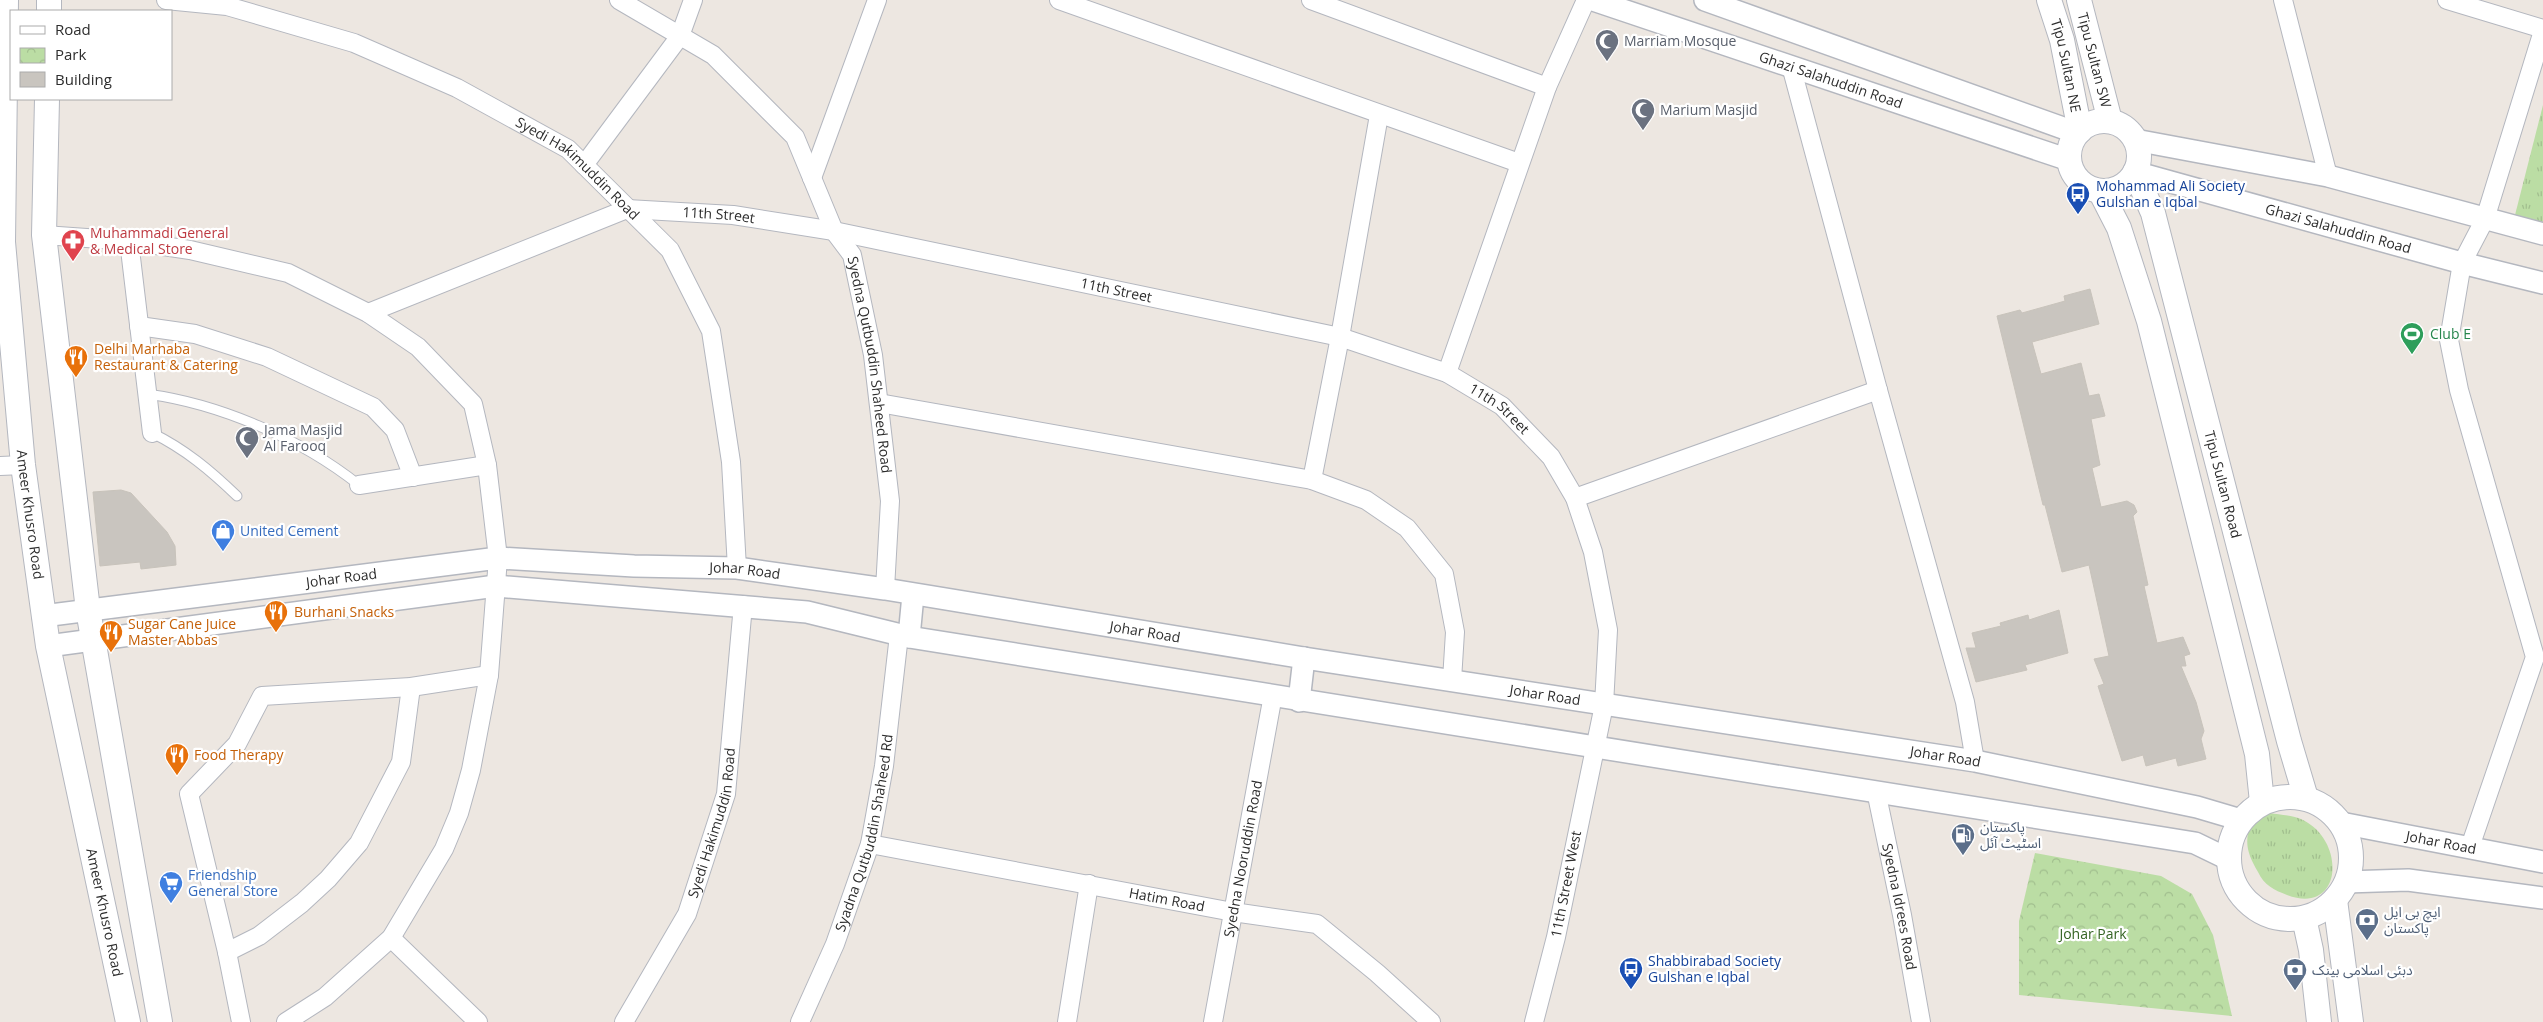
<svg xmlns="http://www.w3.org/2000/svg" width="2543" height="1022" font-family="'Open Sans','Noto Sans Arabic',sans-serif">
<style>
.grass{fill:url(#grass-tufts)}
.park{fill:url(#park-crowns)}
.building{fill:#c9c5bf;stroke:#c8c3bb}
.lines{fill:none;stroke-linecap:round;stroke-linejoin:round}
.service-casing{stroke:#b4b7bf;stroke-width:11}
.minor-casing{stroke:#b4b7bf;stroke-width:20}
.tertiary-casing{stroke:#b4b7bf;stroke-width:24}
.secondary-casing{stroke:#b4b7bf;stroke-width:26}
.service{stroke:#fff;stroke-width:9}
.minor{stroke:#fff;stroke-width:18}
.tertiary{stroke:#fff;stroke-width:21}
.secondary{stroke:#fff;stroke-width:24}
.labels{text-anchor:middle;stroke-width:4.5;stroke-linejoin:round;paint-order:stroke}
.worship-label{font-size:14px;fill:#5b616d;stroke:#fff;text-anchor:start}
.street-label{font-size:14px;fill:#2d2d2d;stroke:#fff}
.transit-label{font-size:14px;fill:#164399;stroke:#fff;text-anchor:start}
.health-label{font-size:14px;fill:#be3a42;stroke:#fff;text-anchor:start}
.leisure-label{font-size:14px;fill:#27864d;stroke:#fff;text-anchor:start}
.food-label{font-size:14px;fill:#c56008;stroke:#fff;text-anchor:start}
.shop-label{font-size:14px;fill:#366cbe;stroke:#fff;text-anchor:start}
.service-label{font-size:14px;fill:#4e5e75;stroke:#fff;text-anchor:start}
.park-label{font-size:14px;fill:#356423;stroke:#fff}
</style>
<defs>
<pattern id="grass-tufts" width="24" height="20" patternUnits="userSpaceOnUse" patternTransform="scale(1.25)"><rect width="24" height="20" fill="#bbdda4"/><path d="M3 7l-1-3M5 7V3M7 7l1-3M15 17l-1-3M17 17v-4M19 17l1-3" fill="none" stroke="#a1be8e"/></pattern>
<pattern id="park-crowns" width="20" height="18" patternUnits="userSpaceOnUse" patternTransform="scale(1.25)"><rect width="20" height="18" fill="#bbdda4"/><path d="M2 6a3 3 0 1 1 6 0M12 15a3 3 0 1 1 6 0" fill="none" stroke="#a1be8e"/></pattern>
</defs>
<rect width="100%" height="100%" fill="#ede7e1"/>
<g class="grass">
<polygon points="2543,105 2543,222 2515,215"/>
<path d="M2270 813C2280 815 2293 815 2303 820 2347 842 2342 916 2287 895 2274 890 2264 885 2258 872 2247 853 2244 843 2251 822Z"/>
</g>
<polygon class="park" points="2035,853 2161,876 2192,894 2213,935 2232,1016 2019,995 2019,921"/>
<g class="building">
<polygon points="2090,289 2099,324 2032,342 2041,374 2081,363 2089,396 2099,394 2105,416 2091,419 2100,465 2092,468 2101,507 2127,501 2134,505 2137,512 2133,516 2148,585 2144,586 2157,643 2183,637 2190,654 2184,656 2186,666 2181,666 2196,702 2204,731 2201,739 2206,759 2178,766 2176,758 2146,766 2143,755 2122,761 2098,686 2104,684 2094,659 2109,656 2089,565 2062,572 2045,505 2043,505 1997,316 2020,310 2022,313 2065,301 2064,296"/>
<polygon points="121,490 131,493 167,532 175,546 176,565 141,569 140,562 100,566 93,492"/>
<polygon points="2059,610 2068,653 2025,665 2027,670 1976,682 1966,648 1976,648 1972,633 2001,626 2000,623 2028,615 2029,620"/>
</g>
<g class="lines">
<g class="service-casing">
<g id="service">
<path d="M147 394C221 404 301 439 359 485"/>
<path d="M152 433C185 449 211 471 237 496"/>
</g>
</g>
<g class="minor-casing">
<g id="minor">
<path id="s1" d="M166 0 227 6 354 43 457 88 568 149 670 250 711 331 731 462 737 568"/>
<path id="s2" d="M619 0 713 55 795 137 834 231 852 255 873 355 890 501 885 589"/>
<polyline points="1059,0 1519,163"/>
<polyline points="1311,0 1547,87"/>
<polyline points="2283,0 2328,176"/>
<polyline points="2447,0 2543,29"/>
<polyline points="1791,66 1878,390 1965,702 1975,761"/>
<polyline points="584,165 680,36 693,0"/>
<polyline points="812,178 877,0"/>
<polyline points="44,235 129,241 190,250 288,273 368,313 418,347 473,404 487,465 498,558 489,675 471,770 459,813 444,849 391,938 325,997 286,1022"/>
<polyline points="129,241 152,433"/>
<path id="s3" d="M368 313 627 209 733 215 834 231 1340 337 1447 373 1502 406 1551 457 1575 498 1593 552 1608 630 1604 705 1556 937 1534 1022"/>
<polyline points="139,326 195,334 267,357 373,407 395,430 413,477"/>
<polyline points="1447,373 1547,87 1586,0"/>
<polyline points="879,403 1312,480 1366,500 1407,528 1444,574 1455,632 1452,680"/>
<polyline points="0,466 23,465"/>
<polyline points="1312,480 1340,337 1379,115"/>
<polyline points="359,485 487,465"/>
<polyline points="1575,498 1878,390"/>
<path id="s4" d="M1876 791 1902 915 1921 1022"/>
<path id="s5" d="M870 844 1233 912 1317 924 1377 973 1431 1022"/>
<polyline points="2470,847 2535,657 2459,390 2449,340 2462,263 2485,219 2543,31"/>
<polyline points="391,938 478,1022"/>
<polyline points="227,952 259,936 302,903 328,879 359,843 401,762 411,687"/>
<polyline points="241,1022 227,952 189,794 237,744 262,696 411,687 489,675"/>
<path id="s6" d="M624 1022 687 914 726 794 743 605"/>
<path id="s7" d="M800 1022 835 944 870 844 884 766 899 635"/>
<polyline points="1067,1022 1089,884"/>
<path id="s8" d="M1213 1022 1273 695"/>
</g>
</g>
<g class="tertiary-casing">
<g id="tertiary">
<path id="s9" d="M1593 0 2069 160"/>
<polyline points="1705,0 2077,133"/>
<polyline points="2135,140 2328,176 2543,234"/>
<path id="s10" d="M2135 172 2462 263 2543 283"/>
<path id="s11" d="M43 616 498 558 634 566 737 568 885 589 1304 658 1975 761 2197 807 2241 820"/>
<polyline points="909,637 913,595"/>
<polyline points="48,646 496,586 807,612 909,637 2195,843 2228,859"/>
<polyline points="1299,701 1304,658"/>
<path id="s12" d="M2341 823 2543 862"/>
<polyline points="2346,882 2408,880 2543,898"/>
</g>
</g>
<g class="secondary-casing">
<g id="secondary">
<path id="s13" d="M6 0 3 242 23 465 48 646 128 1022"/>
<path id="s14" d="M2049 0 2062 40 2080 131"/>
<path id="s15" d="M2079 0 2110 121"/>
<polyline points="49,11 49,0"/>
<polyline points="47,99 44,235 88,610 160,1022"/>
<circle cx="2104" cy="156" r="35"/>
<path id="s16" d="M2135 172 2153 213 2289 741 2306 798"/>
<polyline points="2100,191 2119,228 2149,321 2257,754 2262,802"/>
<circle cx="2290" cy="858" r="61"/>
<polyline points="2335,900 2351,1022"/>
<polyline points="2304,918 2311,950 2319,1022"/>
</g>
</g>
<use href="#service" class="service"/>
<use href="#minor" class="minor"/>
<use href="#tertiary" class="tertiary"/>
<use href="#secondary" class="secondary"/>
</g>
<defs>
<g id="mosque-pin" transform="scale(1.25)"><path d="M0 17L-7.5 6A9.5 9.5 0 1 1 7.5 6Z" fill="#6b7280" stroke="#fff"/><path d="M3.5-4.9A6 6 0 1 0 3.5 4.9A5 5 0 1 1 3.5-4.9Z" fill="#fff"/></g>
<g id="bus-pin" transform="scale(1.25)"><path d="M0 17L-7.5 6A9.5 9.5 0 1 1 7.5 6Z" fill="#1a4fb4" stroke="#fff"/><path d="M-5-6H5V4H4V6H2V4H-2V6H-4V4H-5ZM-3.5-4V0h7V-4ZM-3.5 1.2v1.5H-2V1.2ZM2 1.2v1.5H3.5V1.2Z" fill="#fff"/></g>
<g id="pharmacy-pin" transform="scale(1.25)"><path d="M0 17L-7.5 6A9.5 9.5 0 1 1 7.5 6Z" fill="#e0444e" stroke="#fff"/><path d="M-2-6h4v4h4v4h-4v4h-4v-4h-4v-4h4Z" fill="#fff"/></g>
<g id="stadium-pin" transform="scale(1.25)"><path d="M0 17L-7.5 6A9.5 9.5 0 1 1 7.5 6Z" fill="#2e9e5b" stroke="#fff"/><path d="M0-5a6.5 5 0 1 0 0 10a6.5 5 0 1 0 0-10ZM-3.5-1.8h7v3.6h-7Z" fill="#fff"/></g>
<g id="restaurant-pin" transform="scale(1.25)"><path d="M0 17L-7.5 6A9.5 9.5 0 1 1 7.5 6Z" fill="#e8710a" stroke="#fff"/><path d="M-5-6h1v4h1v-4h1v4h1v-4h1v5L-1.5 .5V6h-2V.5L-5-1ZM5-6V6H3V1.5H1.5Q1.5-4 5-6Z" fill="#fff"/></g>
<g id="shop-pin" transform="scale(1.25)"><path d="M0 17L-7.5 6A9.5 9.5 0 1 1 7.5 6Z" fill="#3f7fe0" stroke="#fff"/><path d="M-5-2.5h2.3a2.7 3.5 0 0 1 5.4 0H5L5.5 6h-11ZM-1.5-2.5h3a1.5 2.3 0 0 0-3 0Z" fill="#fff"/></g>
<g id="fuel-pin" transform="scale(1.25)"><path d="M0 17L-7.5 6A9.5 9.5 0 1 1 7.5 6Z" fill="#5c6f8a" stroke="#fff"/><path d="M-5.5-6h7V0h2V4h1.3V-2.5L3-4.5l.8-.8L6-3V5H2.5V1h-1V6h-7ZM-4.2-4.7v3.2H.2V-4.7Z" fill="#fff"/></g>
<g id="supermarket-pin" transform="scale(1.25)"><path d="M0 17L-7.5 6A9.5 9.5 0 1 1 7.5 6Z" fill="#3f7fe0" stroke="#fff"/><path d="M-6-5.5h2.5l.6 2H6L4.5 2H-2.5L-4.4-4H-6ZM-1.5 3.2a1.3 1.3 0 1 0 .1 0ZM3 3.2a1.3 1.3 0 1 0 .1 0Z" fill="#fff"/></g>
<g id="bank-pin" transform="scale(1.25)"><path d="M0 17L-7.5 6A9.5 9.5 0 1 1 7.5 6Z" fill="#5c6f8a" stroke="#fff"/><path d="M-6-4H6V4H-6ZM0-2.3a2.3 2.3 0 1 0 0 4.6a2.3 2.3 0 1 0 0-4.6Z" fill="#fff"/></g>
</defs>
<g fill-rule="evenodd">
<use href="#mosque-pin" x="1607" y="41"/>
<use href="#mosque-pin" x="1643" y="110"/>
<use href="#bus-pin" x="2078" y="194"/>
<use href="#pharmacy-pin" x="73" y="241"/>
<use href="#stadium-pin" x="2412" y="334"/>
<use href="#restaurant-pin" x="76" y="357"/>
<use href="#mosque-pin" x="247" y="438"/>
<use href="#shop-pin" x="223" y="531"/>
<use href="#restaurant-pin" x="276" y="612"/>
<use href="#restaurant-pin" x="111" y="632"/>
<use href="#restaurant-pin" x="177" y="755"/>
<use href="#fuel-pin" x="1963" y="835"/>
<use href="#supermarket-pin" x="171" y="883"/>
<use href="#bank-pin" x="2367" y="920"/>
<use href="#bus-pin" x="1631" y="969"/>
<use href="#bank-pin" x="2295" y="970"/>
</g>
<g class="labels">
<g class="worship-label">
<text x="1624" y="46">Marriam Mosque</text>
<text x="1660" y="115">Marium Masjid</text>
<text x="264" y="435">Jama Masjid<tspan x="264" dy="16">Al Farooq</tspan></text>
</g>
<g class="street-label">
<text dy="5" stroke="none"><textPath href="#s15" startOffset="62">Tipu Sultan SW</textPath></text>
<text dy="5" stroke="none"><textPath href="#s14" startOffset="68">Tipu Sultan NE</textPath></text>
<text dy="5" stroke="none"><textPath href="#s9" startOffset="251">Ghazi Salahuddin Road</textPath></text>
<text dy="5" stroke="none"><textPath href="#s1" startOffset="452">Syedi Hakimuddin Road</textPath></text>
<text dy="5" stroke="none"><textPath href="#s3" startOffset="371">11th Street</textPath></text>
<text dy="5" stroke="none"><textPath href="#s10" startOffset="211">Ghazi Salahuddin Road</textPath></text>
<text dy="5" stroke="none"><textPath href="#s3" startOffset="776">11th Street</textPath></text>
<text dy="5" stroke="none"><textPath href="#s2" startOffset="468">Syedna Qutbuddin Shaheed Road</textPath></text>
<text dy="5" stroke="none"><textPath href="#s3" startOffset="1181">11th Street</textPath></text>
<text dy="5" stroke="none"><textPath href="#s16" startOffset="325">Tipu Sultan Road</textPath></text>
<text dy="5" stroke="none"><textPath href="#s13" startOffset="516">Ameer Khusro Road</textPath></text>
<text dy="5" stroke="none"><textPath href="#s11" startOffset="706">Johar Road</textPath></text>
<text dy="5" stroke="none"><textPath href="#s11" startOffset="301">Johar Road</textPath></text>
<text dy="5" stroke="none"><textPath href="#s11" startOffset="1111">Johar Road</textPath></text>
<text dy="5" stroke="none"><textPath href="#s11" startOffset="1516">Johar Road</textPath></text>
<text dy="5" stroke="none"><textPath href="#s11" startOffset="1921">Johar Road</textPath></text>
<text dy="5" stroke="none"><textPath href="#s6" startOffset="220">Syedi Hakimuddin Road</textPath></text>
<text dy="5" stroke="none"><textPath href="#s7" startOffset="201">Syadna Qutbuddin Shaheed Rd</textPath></text>
<text dy="5" stroke="none"><textPath href="#s12" startOffset="102">Johar Road</textPath></text>
<text dy="5" stroke="none"><textPath href="#s8" startOffset="166">Syedna Nooruddin Road</textPath></text>
<text transform="translate(1566 884) rotate(-79)" y="5">11th Street West</text>
<text dy="5" stroke="none"><textPath href="#s5" startOffset="302">Hatim Road</textPath></text>
<text dy="5" stroke="none"><textPath href="#s4" startOffset="118">Syedna Idrees Road</textPath></text>
<text dy="5" stroke="none"><textPath href="#s13" startOffset="921">Ameer Khusro Road</textPath></text>
</g>
<g class="transit-label">
<text x="2096" y="191">Mohammad Ali Society<tspan x="2096" dy="16">Gulshan e Iqbal</tspan></text>
<text x="1648" y="966">Shabbirabad Society<tspan x="1648" dy="16">Gulshan e Iqbal</tspan></text>
</g>
<g class="health-label">
<text x="90" y="238">Muhammadi General<tspan x="90" dy="16">&amp; Medical Store</tspan></text>
</g>
<g class="leisure-label">
<text x="2430" y="339">Club E</text>
</g>
<g class="food-label">
<text x="94" y="354">Delhi Marhaba<tspan x="94" dy="16">Restaurant &amp; Catering</tspan></text>
<text x="294" y="617">Burhani Snacks</text>
<text x="128" y="629">Sugar Cane Juice<tspan x="128" dy="16">Master Abbas</tspan></text>
<text x="194" y="760">Food Therapy</text>
</g>
<g class="shop-label">
<text x="240" y="536">United Cement</text>
<text x="188" y="880">Friendship<tspan x="188" dy="16">General Store</tspan></text>
</g>
<g class="service-label">
<text x="1980" y="832">پاکستان<tspan x="1980" dy="16">اسٹیٹ آئل</tspan></text>
<text x="2384" y="917">ایچ بی ایل<tspan x="2384" dy="16">پاکستان</tspan></text>
<text x="2312" y="975">دبئی اسلامی بینک</text>
</g>
<g class="park-label">
<text x="2093" y="939">Johar Park</text>
</g>
</g>
<rect x="10" y="10" width="162" height="90" fill="#ffffff" stroke="#ababab"/>
<rect x="20" y="26" width="25" height="8" fill="#ffffff" stroke="#ababab"/>
<text x="55" y="35" font-size="15" fill="#2d2d2d">Road</text>
<rect x="20" y="48" width="25" height="15" fill="url(#park-crowns)" stroke="#ababab"/>
<text x="55" y="60" font-size="15" fill="#2d2d2d">Park</text>
<rect x="20" y="72" width="25" height="15" fill="#c9c5bf" stroke="#ababab"/>
<text x="55" y="85" font-size="15" fill="#2d2d2d">Building</text>
</svg>
